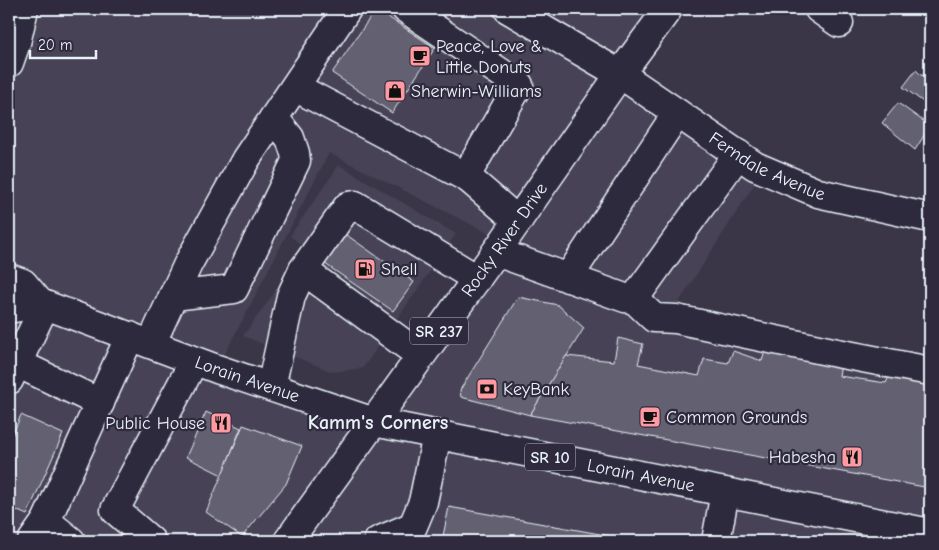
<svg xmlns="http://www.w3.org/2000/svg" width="939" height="550" font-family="'Comic Neue',sans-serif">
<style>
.built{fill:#464354}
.building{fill:#636171;stroke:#e8f1f8}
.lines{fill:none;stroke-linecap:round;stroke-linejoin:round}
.minor-casing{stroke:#e8f1f8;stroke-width:31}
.major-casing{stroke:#e8f1f8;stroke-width:31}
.minor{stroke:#2f2a3d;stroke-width:28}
.major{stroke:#2f2a3d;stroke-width:28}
.labels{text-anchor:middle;stroke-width:4.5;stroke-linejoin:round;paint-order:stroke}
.shield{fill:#2f2a3d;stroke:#b0b5c0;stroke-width:1}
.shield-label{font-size:16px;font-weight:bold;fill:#e8f1f8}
.poi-label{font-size:18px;fill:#e8f1f8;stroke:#2f2a3d;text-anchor:start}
.street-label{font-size:18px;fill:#e8f1f8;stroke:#2f2a3d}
.quarter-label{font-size:20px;font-weight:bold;fill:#e8f1f8;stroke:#2f2a3d}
</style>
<rect width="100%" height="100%" fill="#3a3648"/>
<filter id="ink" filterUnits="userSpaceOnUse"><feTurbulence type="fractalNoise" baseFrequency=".02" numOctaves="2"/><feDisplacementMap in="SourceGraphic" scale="10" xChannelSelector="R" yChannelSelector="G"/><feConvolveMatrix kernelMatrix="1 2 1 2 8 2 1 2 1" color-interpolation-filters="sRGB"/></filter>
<g filter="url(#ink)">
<g class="built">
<polygon points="9,9 668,9 504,241 329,153 217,369 9,290"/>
<polygon points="623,84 759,177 672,313 930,363 930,541 9,541 9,297 377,430"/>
<polygon points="339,165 456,234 363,368 333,372 243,336 306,249 290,236"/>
</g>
<g class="building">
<polygon points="376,9 435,48 392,113 332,73"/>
<polygon points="916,70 922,76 926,71 930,73 930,107 903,87"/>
<polygon points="898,103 930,126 915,150 882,123"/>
<polygon points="338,229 414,282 393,311 318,259"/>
<polygon points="518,297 558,305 584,328 530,415 461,397 460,390"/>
<polygon points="618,338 643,344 638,364 699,376 704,359 728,363 733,351 762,361 767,344 842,358 839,376 886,383 893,368 930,377 930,488 530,415 566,356 614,361"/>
<polygon points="206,412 241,428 222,475 186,457"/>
<polygon points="21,415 63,434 27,515 9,507 9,443"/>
<polygon points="243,425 302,446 286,484 242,537 206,512"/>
<polygon points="449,507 639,541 442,541"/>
</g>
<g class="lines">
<g class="minor-casing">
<g id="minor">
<polyline points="406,9 519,85 470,169 468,178 518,221"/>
<path id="s1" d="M508 9 620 74 755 166 818 193 930 218"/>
<polyline points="819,9 839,23"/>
<polyline points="9,63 16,43 24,9"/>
<polyline points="295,87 468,178"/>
<polyline points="496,252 625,298 634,299 738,154"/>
<polyline points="303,270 421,356"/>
<polyline points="568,278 677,113"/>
<polyline points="173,296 234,289 296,161 295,153 290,138 274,118"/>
<polyline points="634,299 654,318 676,319 837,353 930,371"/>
<polyline points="151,344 188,264 246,159 347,9"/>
<polyline points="17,363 100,403"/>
<polyline points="9,380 45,305"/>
<polyline points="271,387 291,296 303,270 348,206 355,205 477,279"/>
<polyline points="46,521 71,541"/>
<polyline points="32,541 46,521 130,336"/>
<polyline points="151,541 115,510 194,361"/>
<polyline points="378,541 413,526 423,502 437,435"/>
<polyline points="716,541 725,492"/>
</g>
</g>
<g class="major-casing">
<g id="major">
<path id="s2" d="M9 278 23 283 40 303 217 369 374 422 930 533"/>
<polyline points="9,309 40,303"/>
<path id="s3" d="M288 541 496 252 620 74 668 9"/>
</g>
</g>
<use href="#minor" class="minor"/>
<use href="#major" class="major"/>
</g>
</g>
<defs>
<g id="cafe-square" transform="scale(1.125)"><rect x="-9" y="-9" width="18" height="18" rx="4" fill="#ff9aa2" stroke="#2f2a3d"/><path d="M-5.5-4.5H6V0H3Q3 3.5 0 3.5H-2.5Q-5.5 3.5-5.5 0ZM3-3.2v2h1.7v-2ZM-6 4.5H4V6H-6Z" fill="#111"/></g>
<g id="shop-square" transform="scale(1.125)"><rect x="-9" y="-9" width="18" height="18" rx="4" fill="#ff9aa2" stroke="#2f2a3d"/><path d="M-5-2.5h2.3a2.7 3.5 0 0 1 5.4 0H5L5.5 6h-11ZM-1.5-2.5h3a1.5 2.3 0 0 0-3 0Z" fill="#111"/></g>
<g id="fuel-square" transform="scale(1.125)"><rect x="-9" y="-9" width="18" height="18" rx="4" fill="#ff9aa2" stroke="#2f2a3d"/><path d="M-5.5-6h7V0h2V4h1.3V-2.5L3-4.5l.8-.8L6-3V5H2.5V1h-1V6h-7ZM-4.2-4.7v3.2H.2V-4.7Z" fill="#111"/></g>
<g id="bank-square" transform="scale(1.125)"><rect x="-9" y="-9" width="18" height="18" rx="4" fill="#ff9aa2" stroke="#2f2a3d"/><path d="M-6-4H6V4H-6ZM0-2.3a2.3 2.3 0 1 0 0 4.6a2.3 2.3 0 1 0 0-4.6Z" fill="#111"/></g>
<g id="restaurant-square" transform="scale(1.125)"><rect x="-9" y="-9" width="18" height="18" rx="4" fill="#ff9aa2" stroke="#2f2a3d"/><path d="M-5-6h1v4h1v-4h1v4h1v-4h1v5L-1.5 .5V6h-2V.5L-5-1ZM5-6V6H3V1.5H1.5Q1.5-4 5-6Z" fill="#111"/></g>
</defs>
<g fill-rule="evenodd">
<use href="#cafe-square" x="420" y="56"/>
<use href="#shop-square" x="395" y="91"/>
<use href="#fuel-square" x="365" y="269"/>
<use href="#bank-square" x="487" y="389"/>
<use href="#cafe-square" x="650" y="417"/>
<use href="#restaurant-square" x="221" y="423"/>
<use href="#restaurant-square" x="852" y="457"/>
</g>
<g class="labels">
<g class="shield">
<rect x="410" y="317.5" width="58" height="27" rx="4"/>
<rect x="525" y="443.5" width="50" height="27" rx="4"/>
</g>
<g class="shield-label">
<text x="439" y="337">SR 237</text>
<text x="550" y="463">SR 10</text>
</g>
<g class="poi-label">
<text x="436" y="52">Peace, Love &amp;<tspan x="436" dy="21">Little Donuts</tspan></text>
<text x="411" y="97">Sherwin-Williams</text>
<text x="381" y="275">Shell</text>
<text x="503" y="395">KeyBank</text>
<text x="666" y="423">Common Grounds</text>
<text x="205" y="429" text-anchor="end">Public House</text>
<text x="836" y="463" text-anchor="end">Habesha</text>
</g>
<g class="street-label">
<text dy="6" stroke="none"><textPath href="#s1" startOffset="304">Ferndale Avenue</textPath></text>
<text dy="6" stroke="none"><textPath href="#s3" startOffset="371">Rocky River Drive</textPath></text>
<text dy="6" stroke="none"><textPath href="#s2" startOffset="262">Lorain Avenue</textPath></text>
<text dy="6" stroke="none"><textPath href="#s2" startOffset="668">Lorain Avenue</textPath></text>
</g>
<g class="quarter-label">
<text x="378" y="429">Kamm's Corners</text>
</g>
</g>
<rect width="939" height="550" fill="none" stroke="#2f2a3d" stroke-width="30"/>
<rect x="15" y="15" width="909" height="520" fill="none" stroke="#e8f1f8" stroke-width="2" filter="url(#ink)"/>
<path d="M30 50v8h66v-8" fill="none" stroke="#e8f1f8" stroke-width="2.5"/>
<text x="38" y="50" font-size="15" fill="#e8f1f8" stroke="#2f2a3d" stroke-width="4" paint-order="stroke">20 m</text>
</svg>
